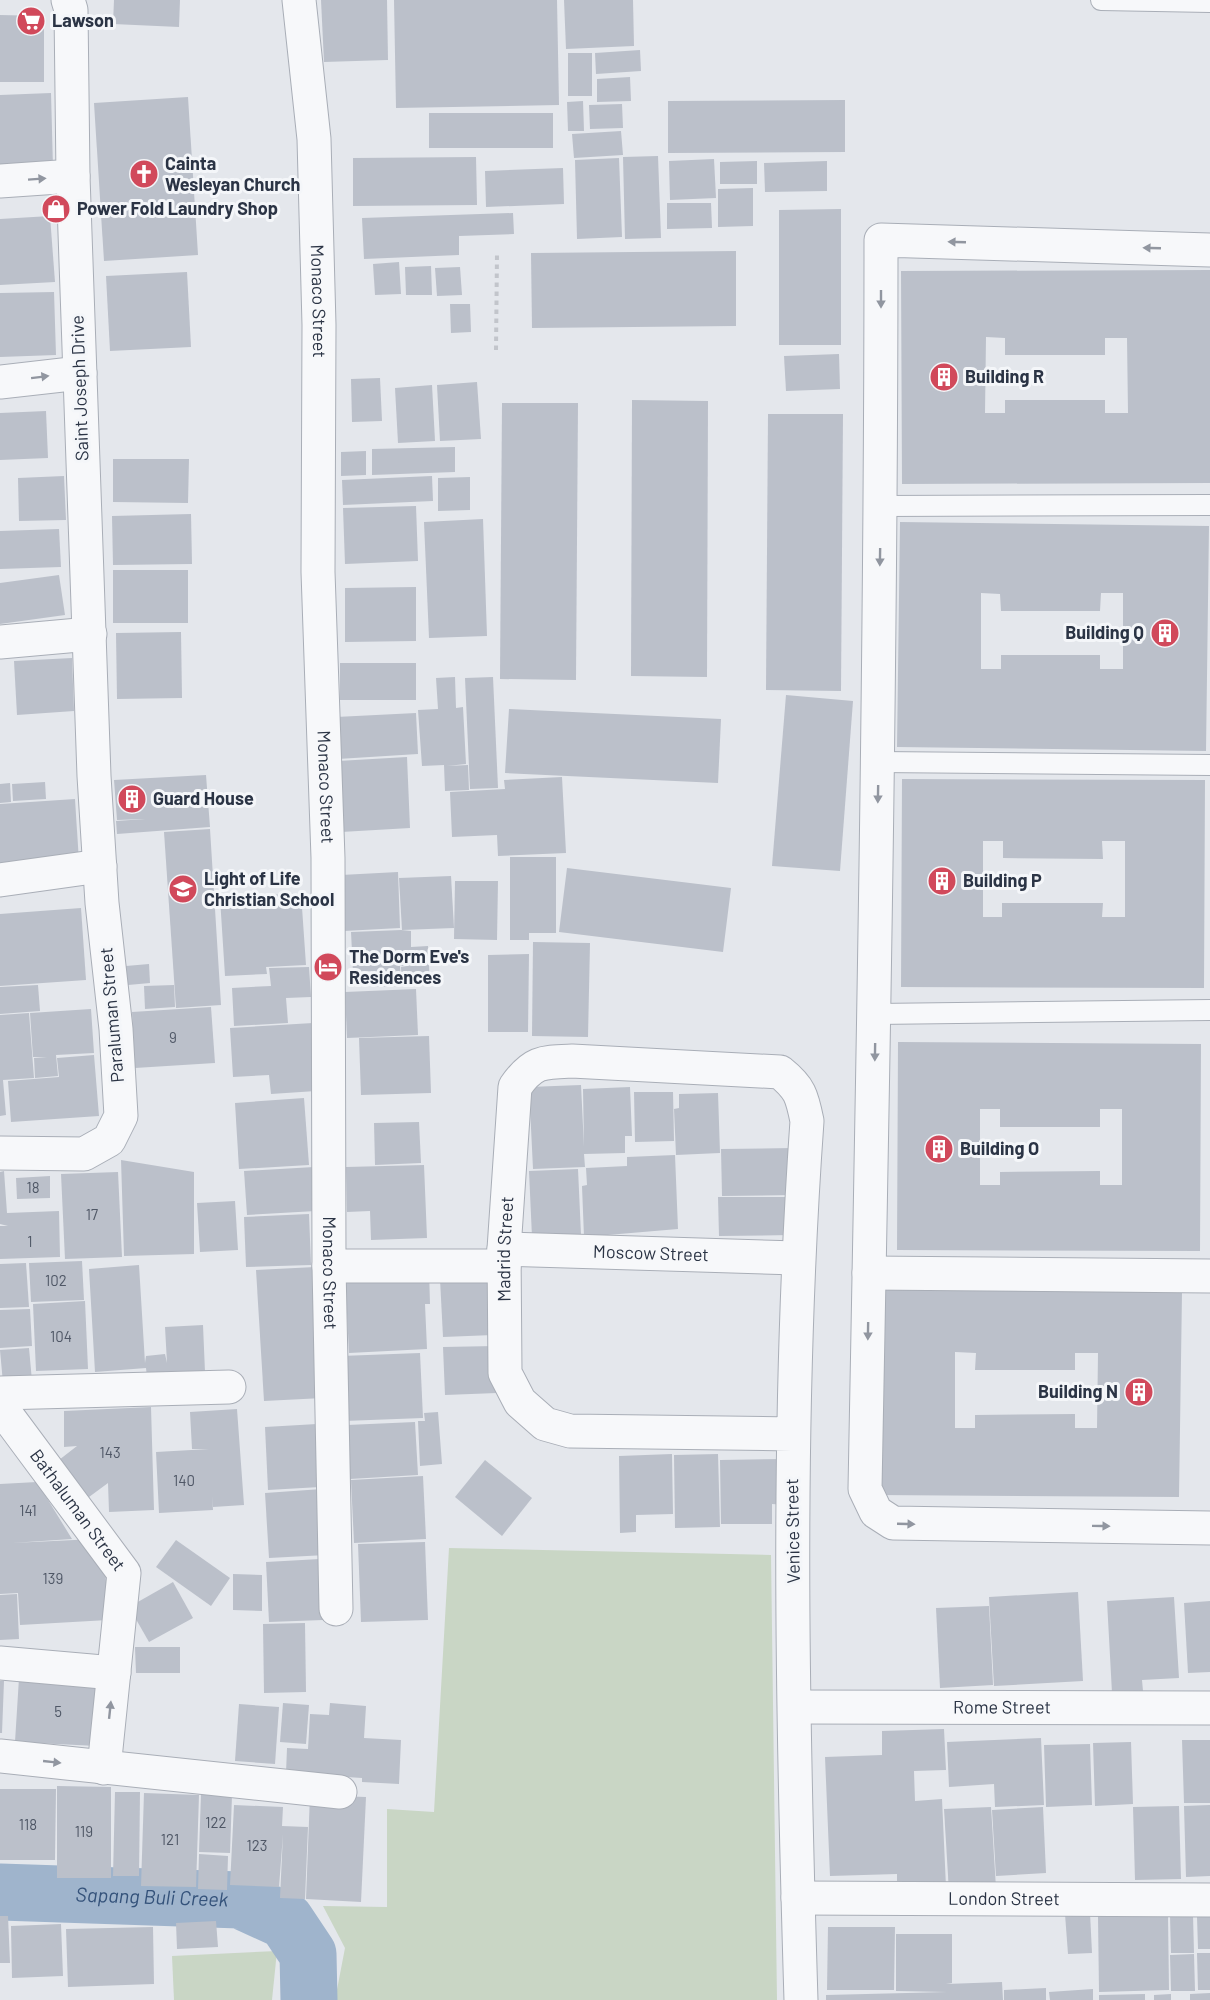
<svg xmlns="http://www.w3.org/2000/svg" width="1210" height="2000" font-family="Barlow,sans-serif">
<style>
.green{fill:#c9d6c5}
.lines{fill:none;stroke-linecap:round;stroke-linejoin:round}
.river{stroke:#9fb4cc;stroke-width:57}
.building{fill:#bbc0ca;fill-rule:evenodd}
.lane-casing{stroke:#a9aeb7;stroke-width:22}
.street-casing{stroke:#a9aeb7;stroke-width:35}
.path{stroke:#c2c5cb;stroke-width:4;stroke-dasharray:4.5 4.5;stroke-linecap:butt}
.lane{stroke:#f7f8fa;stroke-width:20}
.street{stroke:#f7f8fa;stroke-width:33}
.oneway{fill:#9196a0}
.labels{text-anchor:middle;stroke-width:6;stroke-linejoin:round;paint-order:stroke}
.number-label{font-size:15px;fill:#4f5766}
.poi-label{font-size:18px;font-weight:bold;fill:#2b3445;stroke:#f4f6f9;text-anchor:start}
.street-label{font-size:18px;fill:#2b3445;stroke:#f4f6f9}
.water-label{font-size:20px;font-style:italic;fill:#34527a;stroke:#f4f6f9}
</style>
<rect width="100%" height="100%" fill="#e4e7ec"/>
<g class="green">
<polygon points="449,1548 771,1555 777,2000 335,2000 345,1948 323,1906 387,1907 387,1809 434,1812"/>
<polygon points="277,1951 272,2000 174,2000 172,1956"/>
</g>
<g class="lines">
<path class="river" id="s1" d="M0 1892 240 1900 286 1921 308 1954 309 2000"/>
</g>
<g class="building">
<polygon points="114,0 180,0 179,27 113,24"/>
<polygon points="321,0 387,0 388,60 324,62"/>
<polygon points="394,0 557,0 559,105 396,108"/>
<polygon points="564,0 633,0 634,46 566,49"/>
<polygon points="0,15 44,16 44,82 0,82"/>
<polygon points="640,50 641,71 596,74 595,53"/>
<rect x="568" y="53" width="24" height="43"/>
<polygon points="630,77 631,101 597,102 597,79"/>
<polygon points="51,93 53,168 0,169 0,95"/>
<polygon points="188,97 198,255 104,261 94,103"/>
<polygon points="845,100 845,152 668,153 668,101"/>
<polygon points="583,101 584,131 568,131 567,102"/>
<polygon points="622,104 623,128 590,129 589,105"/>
<rect x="429" y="113" width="124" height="35"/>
<polygon points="621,131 623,155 574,158 572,134"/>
<polygon points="658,156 661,238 625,239 623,157"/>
<polygon points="476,157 477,205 353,206 353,158"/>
<polygon points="619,158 622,237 577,239 575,160"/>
<polygon points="714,159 716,198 670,200 669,161"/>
<polygon points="757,161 757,184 720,184 720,162"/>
<polygon points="827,161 827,191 765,192 764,163"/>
<polygon points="563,168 564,204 486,207 485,171"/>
<polygon points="753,188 753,226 718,227 718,189"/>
<polygon points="667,203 711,203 712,228 667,229"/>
<polygon points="841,209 841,345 779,345 779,210"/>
<polygon points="513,213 514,234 459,236 459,255 364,259 362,218"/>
<polygon points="50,216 55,282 0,285 0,219"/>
<polygon points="736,251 736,326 532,328 531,253"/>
<polygon points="399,262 401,294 375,295 373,264"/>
<polygon points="431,266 432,295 406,295 405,267"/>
<polygon points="460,267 462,295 437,296 435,268"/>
<path d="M1210 270V483L902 484 901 271ZM986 337 1005 338V355H1105V338H1127L1128 413H1105V400H1005V413H985Z"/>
<polygon points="187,272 191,347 110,351 106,276"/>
<polygon points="54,292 56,355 0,357 0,293"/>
<polygon points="450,304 470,304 471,332 451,333"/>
<polygon points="839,354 840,389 786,391 784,356"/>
<polygon points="380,378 382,421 352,422 351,379"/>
<polygon points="477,382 481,439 440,441 437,385"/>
<polygon points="432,385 435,441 398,443 395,388"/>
<polygon points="632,400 708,401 707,677 631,676"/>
<polygon points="502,403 578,403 576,680 500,679"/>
<polygon points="46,411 48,458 0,460 0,413"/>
<polygon points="768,414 843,414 841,691 766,690"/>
<polygon points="455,447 455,472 372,475 372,449"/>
<polygon points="366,451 366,475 341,476 341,452"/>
<polygon points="113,459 189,459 188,503 113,502"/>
<polygon points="64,476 66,520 19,521 18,478"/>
<polygon points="432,476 433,501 343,505 342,480"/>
<polygon points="470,477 470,510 438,511 438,478"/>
<polygon points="416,506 418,561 345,564 343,508"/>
<polygon points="191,514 192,564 113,565 112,516"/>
<polygon points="483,519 487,636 429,638 424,522"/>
<path d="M900 522 1209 526 1206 751 897 747ZM981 593 1000 594 1001 611H1100L1101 593H1123V669H1100V655H1001V669H981Z"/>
<polygon points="59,529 61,567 0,569 0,531"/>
<rect x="113" y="570" width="75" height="53"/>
<polygon points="59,575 65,615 0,624 0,583"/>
<polygon points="416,587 416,641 345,642 345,588"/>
<polygon points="181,632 182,698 117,699 116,633"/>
<polygon points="72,658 74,711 17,715 14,661"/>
<rect x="340" y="663" width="76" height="37"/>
<polygon points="455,677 456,708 463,707 466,764 447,766 468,765 469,790 445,791 444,765 422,766 418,710 438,709 436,678"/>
<polygon points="493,677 498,788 470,789 465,678"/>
<polygon points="786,695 853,701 840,871 772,866"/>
<polygon points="509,709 721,719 718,783 505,773"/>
<polygon points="416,713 418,754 338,759 336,717"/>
<polygon points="407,757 410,828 341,832 338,761"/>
<polygon points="206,775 210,827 117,834 116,821 145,819 117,820 114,780"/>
<polygon points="562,777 566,853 498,856 497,835 452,837 450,792 505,789 504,780"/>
<path d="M902 779 1205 780 1204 988 901 987ZM983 841H1003V858L1103 859 1102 841H1125V917H1102L1103 903H1002V917H983Z"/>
<polygon points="45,782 46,799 13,801 12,784"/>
<polygon points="10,783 11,802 0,803 0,784"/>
<polygon points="75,799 79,862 0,867 0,804"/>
<polygon points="210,829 221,1005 176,1008 164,832"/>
<polygon points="510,857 556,857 556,933 529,933 529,940 510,940"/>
<polygon points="567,868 731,888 723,952 559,932"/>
<polygon points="398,872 400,928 344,931 341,875"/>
<polygon points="451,876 454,928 402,930 399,878"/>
<polygon points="455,881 498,881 497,940 454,939"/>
<polygon points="301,893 306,965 266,967 267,974 225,976 220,898"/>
<polygon points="81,908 86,980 0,986 0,914"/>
<polygon points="401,930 411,931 411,947 428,946 430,985 402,986 401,967 413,965 400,966 401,986 373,987 372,971 353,972 351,932"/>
<polygon points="533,942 590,943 588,1037 532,1036"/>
<polygon points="529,954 528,1032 488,1032 488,955"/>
<polygon points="149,964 150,983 128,985 126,966"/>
<polygon points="309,967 311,997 286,998 288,1023 234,1026 232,988 271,986 269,968"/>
<polygon points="38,985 40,1011 0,1014 0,987"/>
<polygon points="174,985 175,1007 145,1009 144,986"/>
<polygon points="416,989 418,1035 347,1038 345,992"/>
<polygon points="211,1007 215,1063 135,1068 132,1012"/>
<polygon points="91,1009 94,1053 56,1055 58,1076 35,1078 34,1058 47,1057 33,1057 30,1013"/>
<polygon points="29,1013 34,1078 3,1080 6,1115 0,1116 0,1015"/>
<polygon points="313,1023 316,1091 271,1094 269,1075 233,1077 230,1028"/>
<polygon points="429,1036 431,1093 361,1095 359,1038"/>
<path d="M898 1042 1201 1044 1200 1251 897 1250ZM980 1109H1000V1127H1100V1109H1122V1185H1100V1171L1000 1172V1185H980Z"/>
<polygon points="94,1055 99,1116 11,1122 8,1081 59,1077 57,1058"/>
<polygon points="581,1085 584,1147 583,1089 630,1087 632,1136 625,1136 625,1153 584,1154 585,1167 533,1169 529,1087"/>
<polygon points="634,1092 673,1092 674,1141 635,1142"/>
<polygon points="718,1093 720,1153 676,1155 674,1109 679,1108 679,1094"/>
<polygon points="304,1098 309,1165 239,1169 235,1103"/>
<polygon points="419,1122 421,1163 375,1165 374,1123"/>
<polygon points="793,1148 794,1195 722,1196 721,1149"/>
<polygon points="675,1155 678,1229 584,1237 582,1186 587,1185 586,1168 627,1166 627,1157"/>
<polygon points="121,1160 194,1172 194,1254 124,1256"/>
<polygon points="424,1165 427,1238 371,1240 370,1211 347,1212 346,1167"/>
<polygon points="314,1167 316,1211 247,1215 244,1171"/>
<polygon points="578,1169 581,1235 532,1237 529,1171"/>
<polygon points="4,1171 7,1213 59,1211 60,1257 0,1259 0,1226 8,1226 0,1224 0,1172"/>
<polygon points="118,1172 122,1257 65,1259 61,1174"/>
<polygon points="50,1176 50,1198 17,1199 16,1178"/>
<polygon points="718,1197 791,1197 792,1235 719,1236"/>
<polygon points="235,1201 238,1250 200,1252 197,1203"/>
<polygon points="309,1214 311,1265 246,1267 244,1217"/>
<polygon points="82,1261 84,1300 31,1302 29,1263"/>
<polygon points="26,1263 29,1307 0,1308 0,1264"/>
<polygon points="139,1265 145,1363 146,1356 165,1354 167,1363 165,1327 203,1325 205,1372 147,1377 146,1368 95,1372 89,1269"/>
<polygon points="315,1267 323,1398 264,1401 256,1270"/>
<polygon points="429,1270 430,1304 425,1304 427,1349 349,1353 345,1274"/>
<polygon points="490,1276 493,1335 443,1337 440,1279"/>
<path d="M877 1289 1182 1292 1179 1497 875 1495ZM955 1352 976 1353 975 1370H1075V1353H1098L1097 1428H1075V1414L975 1415V1428H955Z"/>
<polygon points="85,1301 88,1369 36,1371 33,1304"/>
<polygon points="30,1309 32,1346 0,1348 0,1310"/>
<polygon points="495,1346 497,1393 445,1395 443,1347"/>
<polygon points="29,1348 32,1381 3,1383 0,1350"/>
<polygon points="420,1353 423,1418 344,1421 341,1356"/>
<polygon points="151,1407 154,1510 109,1512 108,1483 89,1497 59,1460 77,1446 64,1447 64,1411"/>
<polygon points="237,1409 244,1505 213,1507 212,1496 213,1510 159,1513 156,1452 209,1449 192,1449 190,1412"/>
<polygon points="438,1412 442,1464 420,1466 418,1421 425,1421 424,1413"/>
<polygon points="415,1422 418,1475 350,1479 347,1425"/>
<polygon points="317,1424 320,1487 268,1490 265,1427"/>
<polygon points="672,1454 673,1514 636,1515 636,1532 620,1533 619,1456"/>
<polygon points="718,1454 720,1527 675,1528 674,1455"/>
<polygon points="786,1459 787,1505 772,1504 772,1524 721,1524 720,1460"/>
<polygon points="485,1460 532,1498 502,1536 455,1497"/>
<polygon points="423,1476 426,1539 354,1543 351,1480"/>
<polygon points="37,1482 72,1539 12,1543 95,1539 97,1565 105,1564 108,1620 20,1625 18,1593 0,1594 0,1484"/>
<polygon points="322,1489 326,1555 269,1558 265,1493"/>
<polygon points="176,1540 230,1578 211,1606 156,1567"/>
<polygon points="425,1542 428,1620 361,1622 358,1544"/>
<polygon points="320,1559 323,1620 269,1622 266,1562"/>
<polygon points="233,1574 262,1575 262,1611 233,1610"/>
<polygon points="173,1582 193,1618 149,1642 129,1607"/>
<polygon points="1078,1592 1083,1681 994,1686 989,1597"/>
<polygon points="17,1594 19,1639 0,1640 0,1595"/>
<polygon points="1174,1597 1179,1678 1142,1680 1143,1691 1112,1693 1107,1601"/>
<polygon points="1210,1601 1210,1672 1188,1673 1184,1603"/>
<polygon points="989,1606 993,1685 940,1688 936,1608"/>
<polygon points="305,1623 306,1692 264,1693 263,1624"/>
<polygon points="135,1647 180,1647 180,1673 136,1673"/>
<polygon points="19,1678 99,1682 97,1746 15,1742"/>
<polygon points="0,1681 4,1681 2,1733 0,1733"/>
<polygon points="283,1703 309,1705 306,1744 280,1742"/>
<polygon points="330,1703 366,1706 364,1738 401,1740 399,1784 362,1782 362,1778 286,1773 287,1748 308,1749 310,1714 329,1715"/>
<polygon points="239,1704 279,1707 275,1764 235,1761"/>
<polygon points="944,1729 946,1770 914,1771 915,1801 942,1799 946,1887 897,1889 897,1874 830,1876 825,1757 882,1755 882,1731"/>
<polygon points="1041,1738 1044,1805 995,1807 994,1784 949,1787 947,1742"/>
<polygon points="1182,1740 1210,1740 1210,1803 1184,1803"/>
<polygon points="1131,1742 1133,1804 1095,1806 1093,1743"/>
<polygon points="1090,1744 1092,1805 1046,1807 1044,1745"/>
<polygon points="57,1786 111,1787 111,1878 57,1878"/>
<polygon points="0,1789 56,1789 55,1860 0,1860"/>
<polygon points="115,1792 140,1792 139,1876 113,1876"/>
<polygon points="144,1793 199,1795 196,1887 141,1886"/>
<polygon points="201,1794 232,1795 230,1853 199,1852"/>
<polygon points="310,1795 366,1797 361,1902 306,1899"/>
<polygon points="234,1805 283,1807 282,1826 308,1827 305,1899 280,1898 283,1834 279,1887 230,1885"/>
<polygon points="1210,1805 1210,1876 1186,1877 1184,1806"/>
<polygon points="1179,1806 1181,1879 1135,1880 1133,1807"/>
<polygon points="991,1807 996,1888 949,1892 944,1809"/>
<polygon points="1043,1807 1046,1873 996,1876 992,1810"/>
<polygon points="199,1854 228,1856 227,1890 198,1889"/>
<polygon points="1090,1913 1092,1953 1068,1954 1065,1914"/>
<polygon points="1168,1915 1169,1990 1099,1992 1098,1916"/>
<polygon points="1170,1915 1193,1915 1194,1953 1171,1953"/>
<polygon points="0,1916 8,1916 10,1963 0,1963"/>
<polygon points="1197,1916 1210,1916 1210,1949 1198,1949"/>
<polygon points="216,1921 218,1947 177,1949 176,1923"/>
<polygon points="61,1924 63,1976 12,1978 11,1926"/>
<polygon points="153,1927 154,1984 68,1987 66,1929"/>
<polygon points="828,1927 895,1927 894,1990 827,1990"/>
<polygon points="896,1934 952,1934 952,1983 946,1984 1002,1982 1003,2000 826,2000 826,1995 947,1992 896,1991"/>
<polygon points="1197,1953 1210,1953 1210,1990 1198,1990"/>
<polygon points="1194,1954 1195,1991 1171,1991 1170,1955"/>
<polygon points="1046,1988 1046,2000 1004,2000 1004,1990"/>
<polygon points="1093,1989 1093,2000 1050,2000 1049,1992"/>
<polygon points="1210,1993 1210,2000 1190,2000 1190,1994"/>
<polygon points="1145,1994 1145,2000 1099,2000 1099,1995"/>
<polygon points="1171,1994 1171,2000 1154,2000 1154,1995"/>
</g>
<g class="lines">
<g class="lane-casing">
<g id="lane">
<polyline points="1101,0 1210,2"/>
<polyline points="881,506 1210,505"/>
<polyline points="878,762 1210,765"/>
<polyline points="876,1014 1210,1010"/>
</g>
</g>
<g class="street-casing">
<g id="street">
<path id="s2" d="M299 0 314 139 319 325 318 572 328 858 329 1266 336 1609"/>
<polyline points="0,181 73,176"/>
<path d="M1210 250 881 240C881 657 873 1073 865 1489L876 1512 893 1523 1210 1528"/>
<polyline points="0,382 80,373"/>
<polyline points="0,642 90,634"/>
<polyline points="0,880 100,866"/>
<polyline points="0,1153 84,1154 109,1140 121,1116 116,1029 102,903 94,776 73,176 71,10 68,0"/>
<path id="s3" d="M504 1249 797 1258"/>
<polyline points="329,1266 504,1266"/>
<polyline points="869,1273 1210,1276"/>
<polyline points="0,1393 229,1387"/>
<path id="s4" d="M0 1406 124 1573 104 1768"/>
<path id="s5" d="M792 1434 570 1431 545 1424 520 1402 505 1373 504 1249 515 1087C533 1061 543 1062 572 1061L780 1072C800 1088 802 1096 807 1121 786 1413 792 1707 801 2000"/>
<polyline points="0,1663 114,1673"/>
<path id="s6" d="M795 1707 1210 1708"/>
<polyline points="0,1756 340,1792"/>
<path id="s7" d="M798 1898 1210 1900"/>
</g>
</g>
<polyline class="path" points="496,350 497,253"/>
<use href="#lane" class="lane"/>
<use href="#street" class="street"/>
</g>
<defs><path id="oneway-solid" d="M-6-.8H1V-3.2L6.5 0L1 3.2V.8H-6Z" transform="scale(1.5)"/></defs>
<g class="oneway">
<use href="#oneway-solid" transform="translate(37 179) rotate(-4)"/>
<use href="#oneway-solid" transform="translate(957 242) rotate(-178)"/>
<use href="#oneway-solid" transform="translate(1152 248) rotate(-178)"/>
<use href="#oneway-solid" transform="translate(881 299) rotate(90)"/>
<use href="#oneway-solid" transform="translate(40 377) rotate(-7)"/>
<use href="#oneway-solid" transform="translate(880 557) rotate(91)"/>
<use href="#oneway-solid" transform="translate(878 794) rotate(91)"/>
<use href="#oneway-solid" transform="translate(875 1052) rotate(91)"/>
<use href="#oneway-solid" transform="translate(868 1331) rotate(91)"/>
<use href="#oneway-solid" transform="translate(906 1524) rotate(2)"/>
<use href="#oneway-solid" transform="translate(1101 1526) rotate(1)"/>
<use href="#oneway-solid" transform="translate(110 1710) rotate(-84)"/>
<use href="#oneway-solid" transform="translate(52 1762) rotate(6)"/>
</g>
<defs>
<g id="supermarket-disc" transform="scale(1.5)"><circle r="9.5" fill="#d1495b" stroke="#f4f6f9"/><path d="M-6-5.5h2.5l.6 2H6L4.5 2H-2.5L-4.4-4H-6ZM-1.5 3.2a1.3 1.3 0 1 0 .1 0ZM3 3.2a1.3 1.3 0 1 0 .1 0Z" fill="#fff"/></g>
<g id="church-disc" transform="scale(1.5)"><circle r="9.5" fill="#d1495b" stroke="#f4f6f9"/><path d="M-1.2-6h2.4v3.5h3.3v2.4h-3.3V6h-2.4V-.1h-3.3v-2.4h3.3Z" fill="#fff"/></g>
<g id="shop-disc" transform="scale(1.5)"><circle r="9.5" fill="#d1495b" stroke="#f4f6f9"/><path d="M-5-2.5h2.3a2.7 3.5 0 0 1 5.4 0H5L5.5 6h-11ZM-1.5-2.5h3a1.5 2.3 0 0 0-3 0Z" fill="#fff"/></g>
<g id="building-disc" transform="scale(1.5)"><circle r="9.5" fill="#d1495b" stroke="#f4f6f9"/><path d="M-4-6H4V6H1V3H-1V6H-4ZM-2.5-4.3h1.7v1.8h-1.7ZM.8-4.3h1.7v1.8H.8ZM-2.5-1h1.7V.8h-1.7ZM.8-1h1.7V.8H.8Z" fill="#fff"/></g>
<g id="school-disc" transform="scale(1.5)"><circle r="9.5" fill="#d1495b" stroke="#f4f6f9"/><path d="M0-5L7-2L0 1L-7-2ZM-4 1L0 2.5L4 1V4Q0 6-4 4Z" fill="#fff"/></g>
<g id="hotel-disc" transform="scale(1.5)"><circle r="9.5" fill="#d1495b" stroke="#f4f6f9"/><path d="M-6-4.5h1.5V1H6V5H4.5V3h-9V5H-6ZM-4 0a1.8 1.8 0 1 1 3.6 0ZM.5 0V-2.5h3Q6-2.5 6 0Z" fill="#fff"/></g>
</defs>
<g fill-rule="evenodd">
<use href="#supermarket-disc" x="31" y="21"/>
<use href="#church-disc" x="144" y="174"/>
<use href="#shop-disc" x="56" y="209"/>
<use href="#building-disc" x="944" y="377"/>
<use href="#building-disc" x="1165" y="633"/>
<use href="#building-disc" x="132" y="799"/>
<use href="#building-disc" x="942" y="881"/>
<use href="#school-disc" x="183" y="889"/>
<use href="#hotel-disc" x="328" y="967"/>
<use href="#building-disc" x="939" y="1149"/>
<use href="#building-disc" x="1139" y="1392"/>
</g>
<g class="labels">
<g class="number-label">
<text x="173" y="1043">9</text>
<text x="33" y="1193">18</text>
<text x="92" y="1220">17</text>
<text x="30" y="1247">1</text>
<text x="56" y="1286">102</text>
<text x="61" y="1342">104</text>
<text x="110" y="1458">143</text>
<text x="184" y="1486">140</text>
<text x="28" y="1516">141</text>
<text x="53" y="1584">139</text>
<text x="58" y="1717">5</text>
<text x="216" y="1828">122</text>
<text x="28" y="1830">118</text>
<text x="84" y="1837">119</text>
<text x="170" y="1845">121</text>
<text x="257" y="1851">123</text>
</g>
<g class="poi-label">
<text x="52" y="27">Lawson</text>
<text x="165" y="170">Cainta<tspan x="165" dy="21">Wesleyan Church</tspan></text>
<text x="77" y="215">Power Fold Laundry Shop</text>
<text x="965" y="383">Building R</text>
<text x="1144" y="639" text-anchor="end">Building Q</text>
<text x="153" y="805">Guard House</text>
<text x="204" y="885">Light of Life<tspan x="204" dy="21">Christian School</tspan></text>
<text x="963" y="887">Building P</text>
<text x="349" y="963">The Dorm Eve's<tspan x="349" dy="21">Residences</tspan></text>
<text x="960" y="1155">Building O</text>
<text x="1118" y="1398" text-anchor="end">Building N</text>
</g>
<g class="street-label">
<text dy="6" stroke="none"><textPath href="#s2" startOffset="302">Monaco Street</textPath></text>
<text transform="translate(80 388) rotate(-92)" y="6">Saint Joseph Drive</text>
<text dy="6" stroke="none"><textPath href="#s2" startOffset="788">Monaco Street</textPath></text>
<text transform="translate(112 1015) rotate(-95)" y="6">Paraluman Street</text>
<text dy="6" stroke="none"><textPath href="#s5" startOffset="438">Madrid Street</textPath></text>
<text dy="6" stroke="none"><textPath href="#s3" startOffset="147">Moscow Street</textPath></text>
<text dy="6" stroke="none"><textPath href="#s2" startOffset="1274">Monaco Street</textPath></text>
<text dy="6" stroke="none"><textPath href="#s4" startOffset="130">Bathaluman Street</textPath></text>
<text transform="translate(793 1531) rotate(-91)" y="6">Venice Street</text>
<text dy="6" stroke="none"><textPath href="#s6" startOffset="207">Rome Street</textPath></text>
<text dy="6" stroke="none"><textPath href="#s7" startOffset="206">London Street</textPath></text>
</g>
<g class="water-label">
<text dy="7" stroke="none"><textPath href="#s1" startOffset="152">Sapang Buli Creek</textPath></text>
</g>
</g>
</svg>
